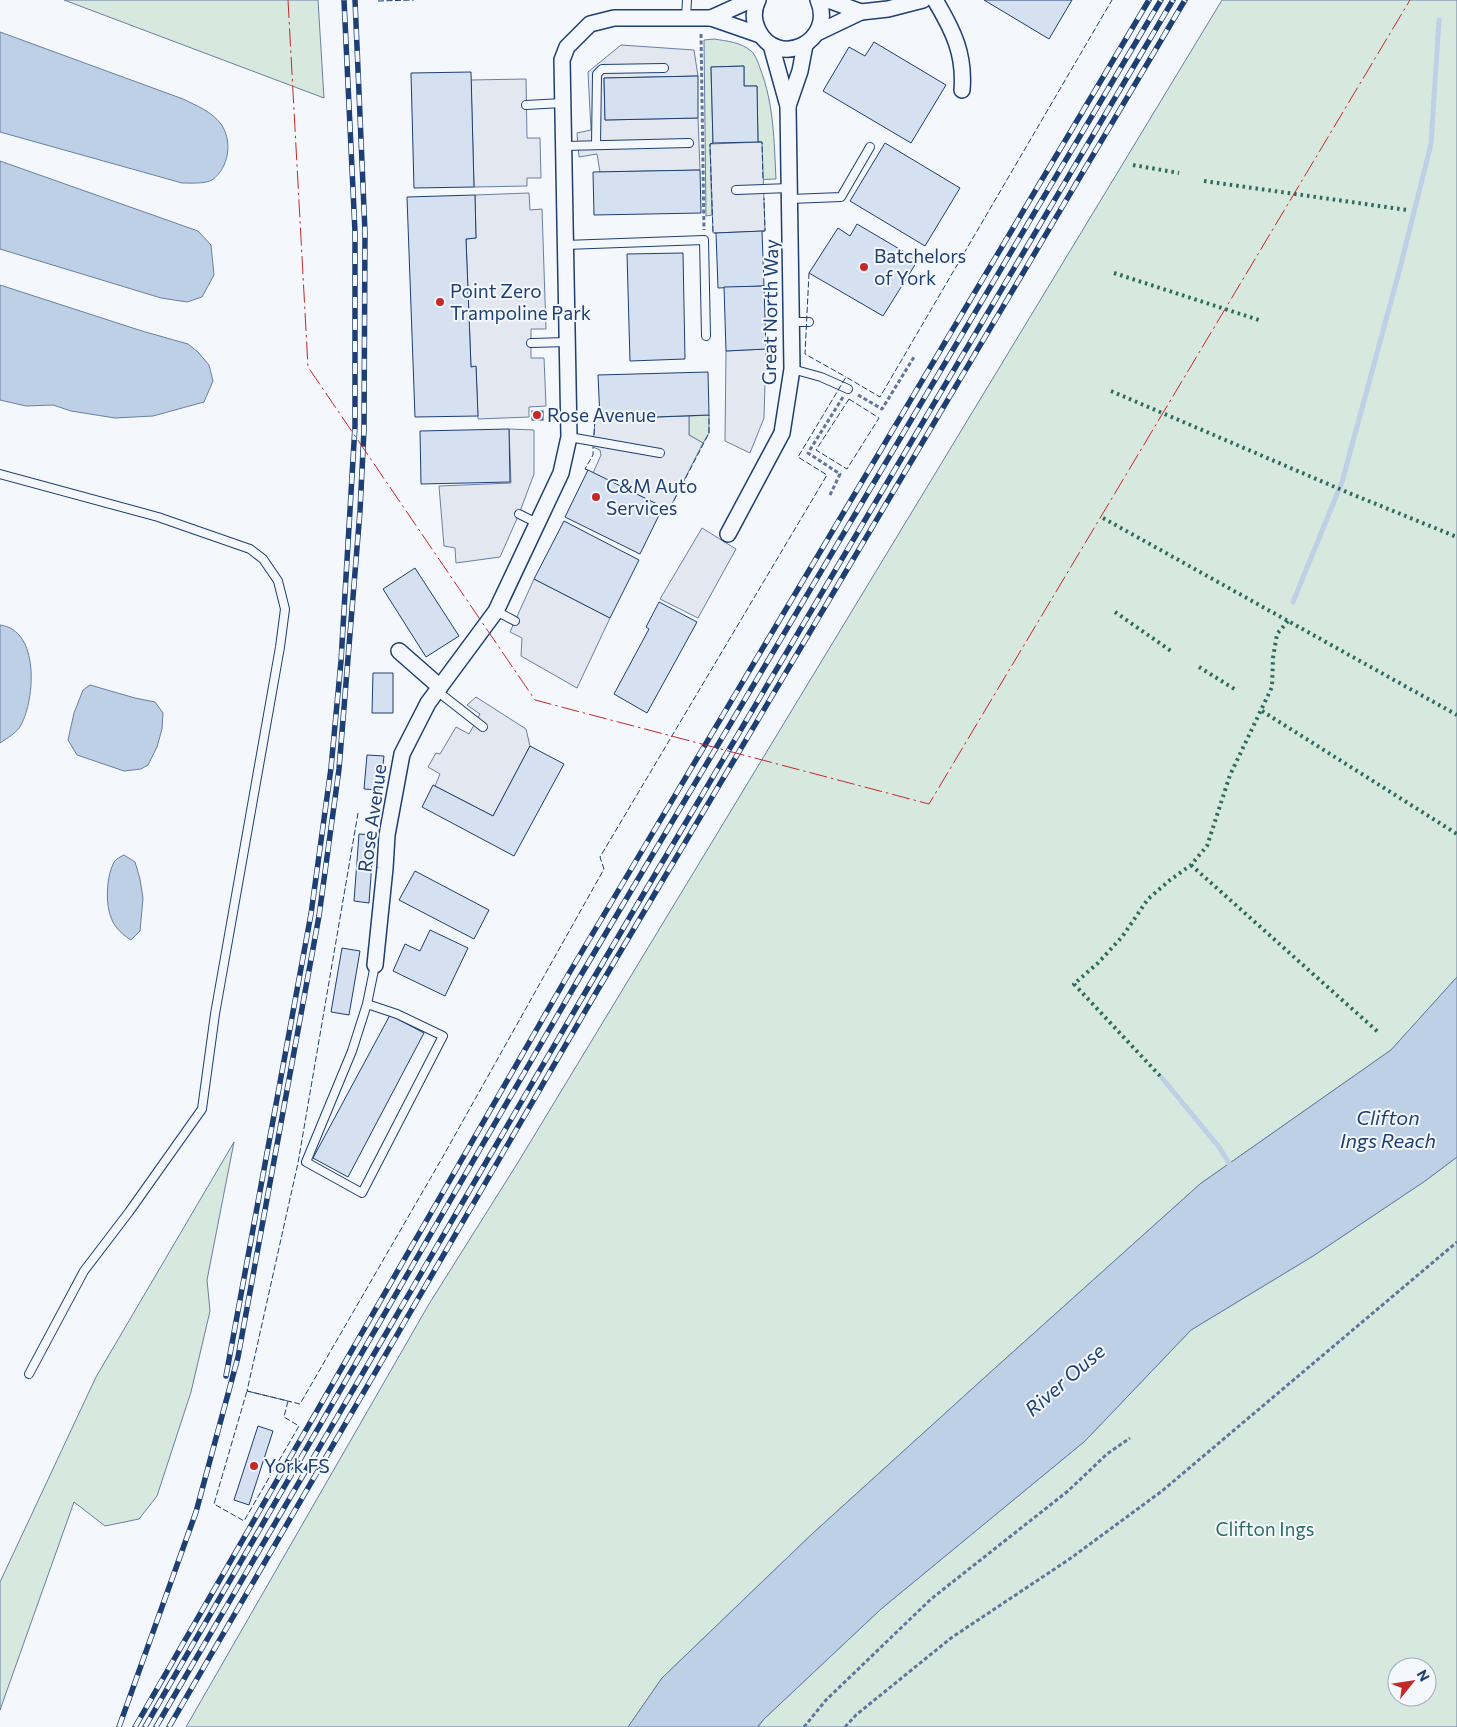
<svg xmlns="http://www.w3.org/2000/svg" width="1457" height="1727" font-family="Commissioner,sans-serif">
<style>
.green{fill:#d7e8df;stroke:#687fa3;fill-rule:evenodd}
.parking{fill:#e3e8f0;stroke:#687fa3}
.water{fill:#bed0e5;stroke:#687fa3}
.lines{fill:none;stroke-linecap:round;stroke-linejoin:round}
.stream{stroke:#bed0e5;stroke-width:5}
.building{fill:#d5e0f0;stroke:#1d3f73}
.service-casing{stroke:#1d3f73;stroke-width:10}
.minor-casing{stroke:#1d3f73;stroke-width:18}
.path{stroke:#5e769c;stroke-width:3;stroke-dasharray:4 2.5;stroke-linecap:butt}
.service{stroke:#f4f7fb;stroke-width:8}
.minor{stroke:#f4f7fb;stroke-width:15}
.rail-casing{stroke:#1d3f73;stroke-width:5.5}
.rail{stroke:#f4f7fb;stroke-width:4;stroke-dasharray:11;stroke-linecap:butt}
.hedge{stroke:#2c6c60;stroke-width:4;stroke-dasharray:2.5 4;stroke-linecap:butt}
.fence{stroke:#1d3f73;stroke-width:1;stroke-dasharray:6 2.5;stroke-linecap:butt}
.power{stroke:#c62828;stroke-width:1;stroke-dasharray:18 4 2.5 4;stroke-linecap:butt}
.poi-dot{fill:#c62828;stroke:#f4f7fb;stroke-width:2}
.labels{text-anchor:middle;stroke-width:4;stroke-linejoin:round;paint-order:stroke}
.poi-label{font-size:19px;fill:#1d3f73;stroke:#f4f7fb;text-anchor:start}
.street-label{font-size:19px;fill:#1d3f73;stroke:#f4f7fb}
.park-label{font-size:19px;fill:#2c6c60;stroke:#f4f7fb}
.water-label{font-size:20px;font-style:italic;fill:#1d3f73;stroke:#f4f7fb}
</style>
<rect width="100%" height="100%" fill="#f4f7fb"/>
<g class="green">
<polygon points="64,0 318,0 324,98"/>
<polygon points="1222,0 1457,0 1457,977 1391,1050 1200,1184 984,1378 812,1534 662,1678 628,1727 186,1727 429,1304 517,1164"/>
<path d="M714 39C726 41 741 42 751 51 755 54 758 62 760 68 774 104 774 141 776 179L749 180 761 142H758L757 86H744V66L711 67 713 143 710 144 712 215 706 216 704 40Z"/>
<polygon points="709,415 709,433 703,443 689,435 689,416"/>
<polygon points="234,1142 207,1280 210,1311 191,1392 157,1496 139,1519 105,1526 74,1502 0,1710 0,1582 96,1377"/>
<path d="M1457 1157V1727H758L764 1719 881 1609 1085 1441 1191 1330 1313 1256 1425 1181ZM1397 1667H1427V1697H1397Z"/>
</g>
<g class="parking">
<polygon points="621,45 694,50 698,76 604,78 605,120 698,118 700,170 600,172 597,154 579,157 577,133 591,130 588,72"/>
<polygon points="526,79 527,138 540,138 541,178 527,178 527,186 474,187 471,80"/>
<polygon points="762,142 765,231 713,233 710,144"/>
<polygon points="529,193 530,210 542,209 546,329 531,329 531,358 544,358 546,406 529,407 529,417 478,419 476,367 471,367 466,239 476,238 475,195"/>
<polygon points="766,349 764,418 750,453 725,441 726,351"/>
<polygon points="689,416 689,435 703,443 669,510 593,473 601,455 600,450 593,447 595,419"/>
<polygon points="509,429 534,430 534,474 519,514 500,557 456,563 455,548 444,546 439,486 511,483"/>
<polygon points="702,528 736,549 698,618 660,599"/>
<polygon points="534,579 610,618 577,688 521,656 522,638 510,632"/>
<polygon points="476,697 526,729 530,746 493,816 435,786 440,774 428,767 436,753 440,754 456,727 469,734 480,714 467,705"/>
</g>
<g class="water">
<path d="M0 32 183 99C197 106 211 111 221 124 233 141 229 168 212 180 205 184 190 183 182 183L0 132Z"/>
<polygon points="0,161 198,231 211,245 214,275 202,297 187,302 161,298 0,249"/>
<polygon points="0,285 142,331 188,344 198,352 209,365 213,381 204,402 153,416 115,418 71,411 53,405 26,406 0,400"/>
<path d="M0 625C40 630 35 699 21 725 17 733 7 738 0 743Z"/>
<polygon points="90,685 135,698 155,702 163,713 162,729 157,747 148,765 141,769 124,771 77,755 68,740 74,713 83,690"/>
<path d="M124 855 135 862 140 879 143 898 140 931 131 940C123 935 116 929 112 920 105 905 106 877 114 862 116 859 120 857 124 855Z"/>
<polygon points="1457,977 1457,1157 1425,1181 1313,1256 1191,1330 1085,1441 881,1609 764,1719 757,1727 628,1727 662,1678 812,1534 984,1378 1200,1184 1391,1050"/>
</g>
<g class="lines">
<g class="stream">
<polyline points="1293,602 1342,482 1399,272 1431,144 1439,20"/>
<polyline points="1162,1078 1219,1147 1232,1168"/>
</g>
</g>
<g class="building">
<polygon points="984,0 1072,0 1049,39"/>
<polygon points="874,42 946,85 911,143 823,91 849,47 865,56"/>
<polygon points="744,66 744,86 757,86 758,142 713,143 711,67"/>
<polygon points="471,72 474,187 414,188 411,73"/>
<polygon points="698,76 698,118 605,120 604,78"/>
<polygon points="885,143 960,188 925,246 850,201"/>
<polygon points="700,170 701,213 594,215 593,172"/>
<polygon points="475,195 476,238 466,239 471,367 476,366 478,416 415,417 407,197"/>
<polygon points="857,224 918,260 883,316 809,273 838,228 850,236"/>
<polygon points="762,231 764,286 718,288 716,233"/>
<polygon points="683,253 685,359 630,361 627,254"/>
<polygon points="764,286 766,349 726,351 724,287"/>
<polygon points="708,372 709,415 600,419 598,375"/>
<rect x="532" y="411" width="11" height="9"/>
<polygon points="509,429 510,482 421,484 420,431"/>
<polygon points="588,470 663,507 640,554 565,517"/>
<polygon points="564,521 639,560 610,618 534,579"/>
<polygon points="415,568 459,636 426,657 383,589"/>
<polygon points="659,602 697,622 647,713 614,694 649,629 646,627"/>
<polygon points="373,673 393,673 393,713 372,713"/>
<polygon points="530,746 564,764 514,856 422,807 433,785 493,816"/>
<polygon points="367,755 384,756 380,790 364,789"/>
<polygon points="359,834 374,835 369,903 354,901"/>
<polygon points="415,871 489,910 474,939 399,900"/>
<polygon points="430,930 468,948 445,996 393,971 405,944 420,951"/>
<polygon points="342,948 360,951 349,1015 331,1012"/>
<polygon points="390,1015 424,1033 348,1177 313,1158"/>
<polygon points="258,1426 273,1431 249,1505 234,1500"/>
</g>
<g class="lines">
<g class="service-casing">
<g id="service">
<polyline points="686,18 687,0"/>
<polyline points="526,105 562,103"/>
<polyline points="596,145 597,74 602,69 664,68"/>
<polyline points="564,146 689,143"/>
<polyline points="736,190 790,188"/>
<polyline points="790,199 841,197 870,147"/>
<polyline points="565,245 704,240 706,336"/>
<polyline points="792,322 809,322"/>
<polyline points="531,343 567,342"/>
<polyline points="792,369 821,377 848,389"/>
<polyline points="569,437 660,453"/>
<polyline points="0,474 158,517 250,549 263,559 278,581 285,609 280,647 215,1014 202,1109 129,1212 84,1271 29,1374"/>
<polyline points="519,514 537,523"/>
<polyline points="496,611 515,621"/>
<polyline points="437,691 483,727"/>
<polyline points="367,1004 397,1014 443,1036 362,1193 306,1162 352,1051 367,1004 375,965"/>
</g>
</g>
<g class="minor-casing">
<g id="minor">
<path d="M758 0C753 10 753 20 758 30 778 70 836 41 818 0"/>
<polyline points="828,0 861,12"/>
<path d="M935 0C953 30 965 54 962 90"/>
<polyline points="711,18 751,0"/>
<polyline points="817,33 861,12 888,9 923,0"/>
<polyline points="788,106 800,71 805,45"/>
<polyline points="728,534 782,433 792,369 788,106 771,45"/>
<polyline points="399,651 440,687"/>
<polyline points="375,965 385,868 387,835 402,754 428,703 496,611 561,473 569,437 562,60 567,47 590,24 614,18 711,18 760,35"/>
</g>
</g>
<g class="path">
<polyline points="701,34 704,230"/>
<polyline points="858,395 882,409 914,357"/>
<polyline points="830,495 840,474 808,453 843,397"/>
<polyline points="804,1727 826,1700 931,1599 1068,1491 1107,1454 1130,1438"/>
<polyline points="845,1727 856,1715 951,1638 1071,1558 1162,1491 1457,1242"/>
</g>
<use href="#service" class="service"/>
<use href="#minor" class="minor"/>
<g class="rail-casing">
<g id="rail">
<polyline points="226,1376 311,914 331,768 341,661 355,426 355,232 344,0"/>
<polyline points="119,1727 196,1512 238,1357 319,916 339,769 360,511 364,430 365,232 355,0"/>
<polyline points="135,1727 568,975 1149,0"/>
<polyline points="145,1727 578,980 1161,0"/>
<polyline points="156,1727 589,986 1173,0"/>
<polyline points="169,1727 597,991 1185,0"/>
</g>
</g>
<use href="#rail" class="rail"/>
<g class="hedge">
<polyline points="1133,165 1179,173"/>
<polyline points="1204,181 1407,210"/>
<polyline points="1114,273 1259,320"/>
<polyline points="1111,391 1349,493 1457,537"/>
<polyline points="1103,518 1457,715"/>
<polyline points="1115,612 1171,651"/>
<polyline points="1199,667 1236,690"/>
<polyline points="1262,711 1457,834"/>
<polyline points="1191,865 1378,1032"/>
<polyline points="1160,1076 1074,984 1098,963 1122,937 1148,899 1170,880 1191,865 1207,846 1230,775 1272,687 1273,658 1277,634 1288,621"/>
</g>
<g class="fence">
<polyline points="378,1 414,0"/>
<polyline points="758,142 762,142 763,180"/>
<polyline points="713,143 710,144 713,233 716,233"/>
<polyline points="762,231 765,231 764,198"/>
<polyline points="809,273 805,354 846,377"/>
<polygon points="849,399 879,418 847,469 816,450"/>
<polyline points="594,435 595,419 600,419"/>
<polyline points="588,470 585,469 593,455 593,447"/>
<polyline points="663,507 669,510 709,433 709,415"/>
<polyline points="358,813 298,1163 247,1391 300,1404 441,1160 604,869 600,857 827,475 798,457 846,377 880,397 1112,0"/>
<polygon points="247,1391 288,1401 284,1417 299,1426 244,1521 214,1504"/>
</g>
<polyline class="power" points="288,0 308,367 535,700 929,804 1410,0"/>
</g>
<g class="poi-dot">
<circle cx="864" cy="267" r="5"/>
<circle cx="440" cy="302" r="5"/>
<circle cx="537" cy="415" r="5"/>
<circle cx="596" cy="497" r="5"/>
<circle cx="254" cy="1466" r="5"/>
</g>
<g class="labels">
<g class="poi-label">
<text x="874" y="263">Batchelors<tspan x="874" dy="22">of York</tspan></text>
<text x="450" y="298">Point Zero<tspan x="450" dy="22">Trampoline Park</tspan></text>
<text x="547" y="422">Rose Avenue</text>
<text x="606" y="493">C&amp;M Auto<tspan x="606" dy="22">Services</tspan></text>
<text x="264" y="1473">York FS</text>
</g>
<g class="street-label">
<text transform="translate(770 312) rotate(-89)" y="7">Great North Way</text>
<text transform="translate(372 818) rotate(-82)" y="7">Rose Avenue</text>
</g>
<g class="park-label">
<text x="1265" y="1536">Clifton Ings</text>
</g>
<g class="water-label">
<text x="1388" y="1125">Clifton<tspan x="1388" dy="23">Ings Reach</tspan></text>
<text transform="translate(1065 1380) rotate(-41)" y="7">River Ouse</text>
</g>
</g>
<g transform="translate(1412 1682) rotate(60)"><circle r="24" fill="#f4f7fb" stroke="#9eadc5"/>
<path d="M0-4L9 19L0 12L-9 19Z" fill="#c62828"/>
<text y="-8" font-size="14" font-weight="bold" text-anchor="middle" fill="#1d3f73">N</text>
</g>
</svg>
